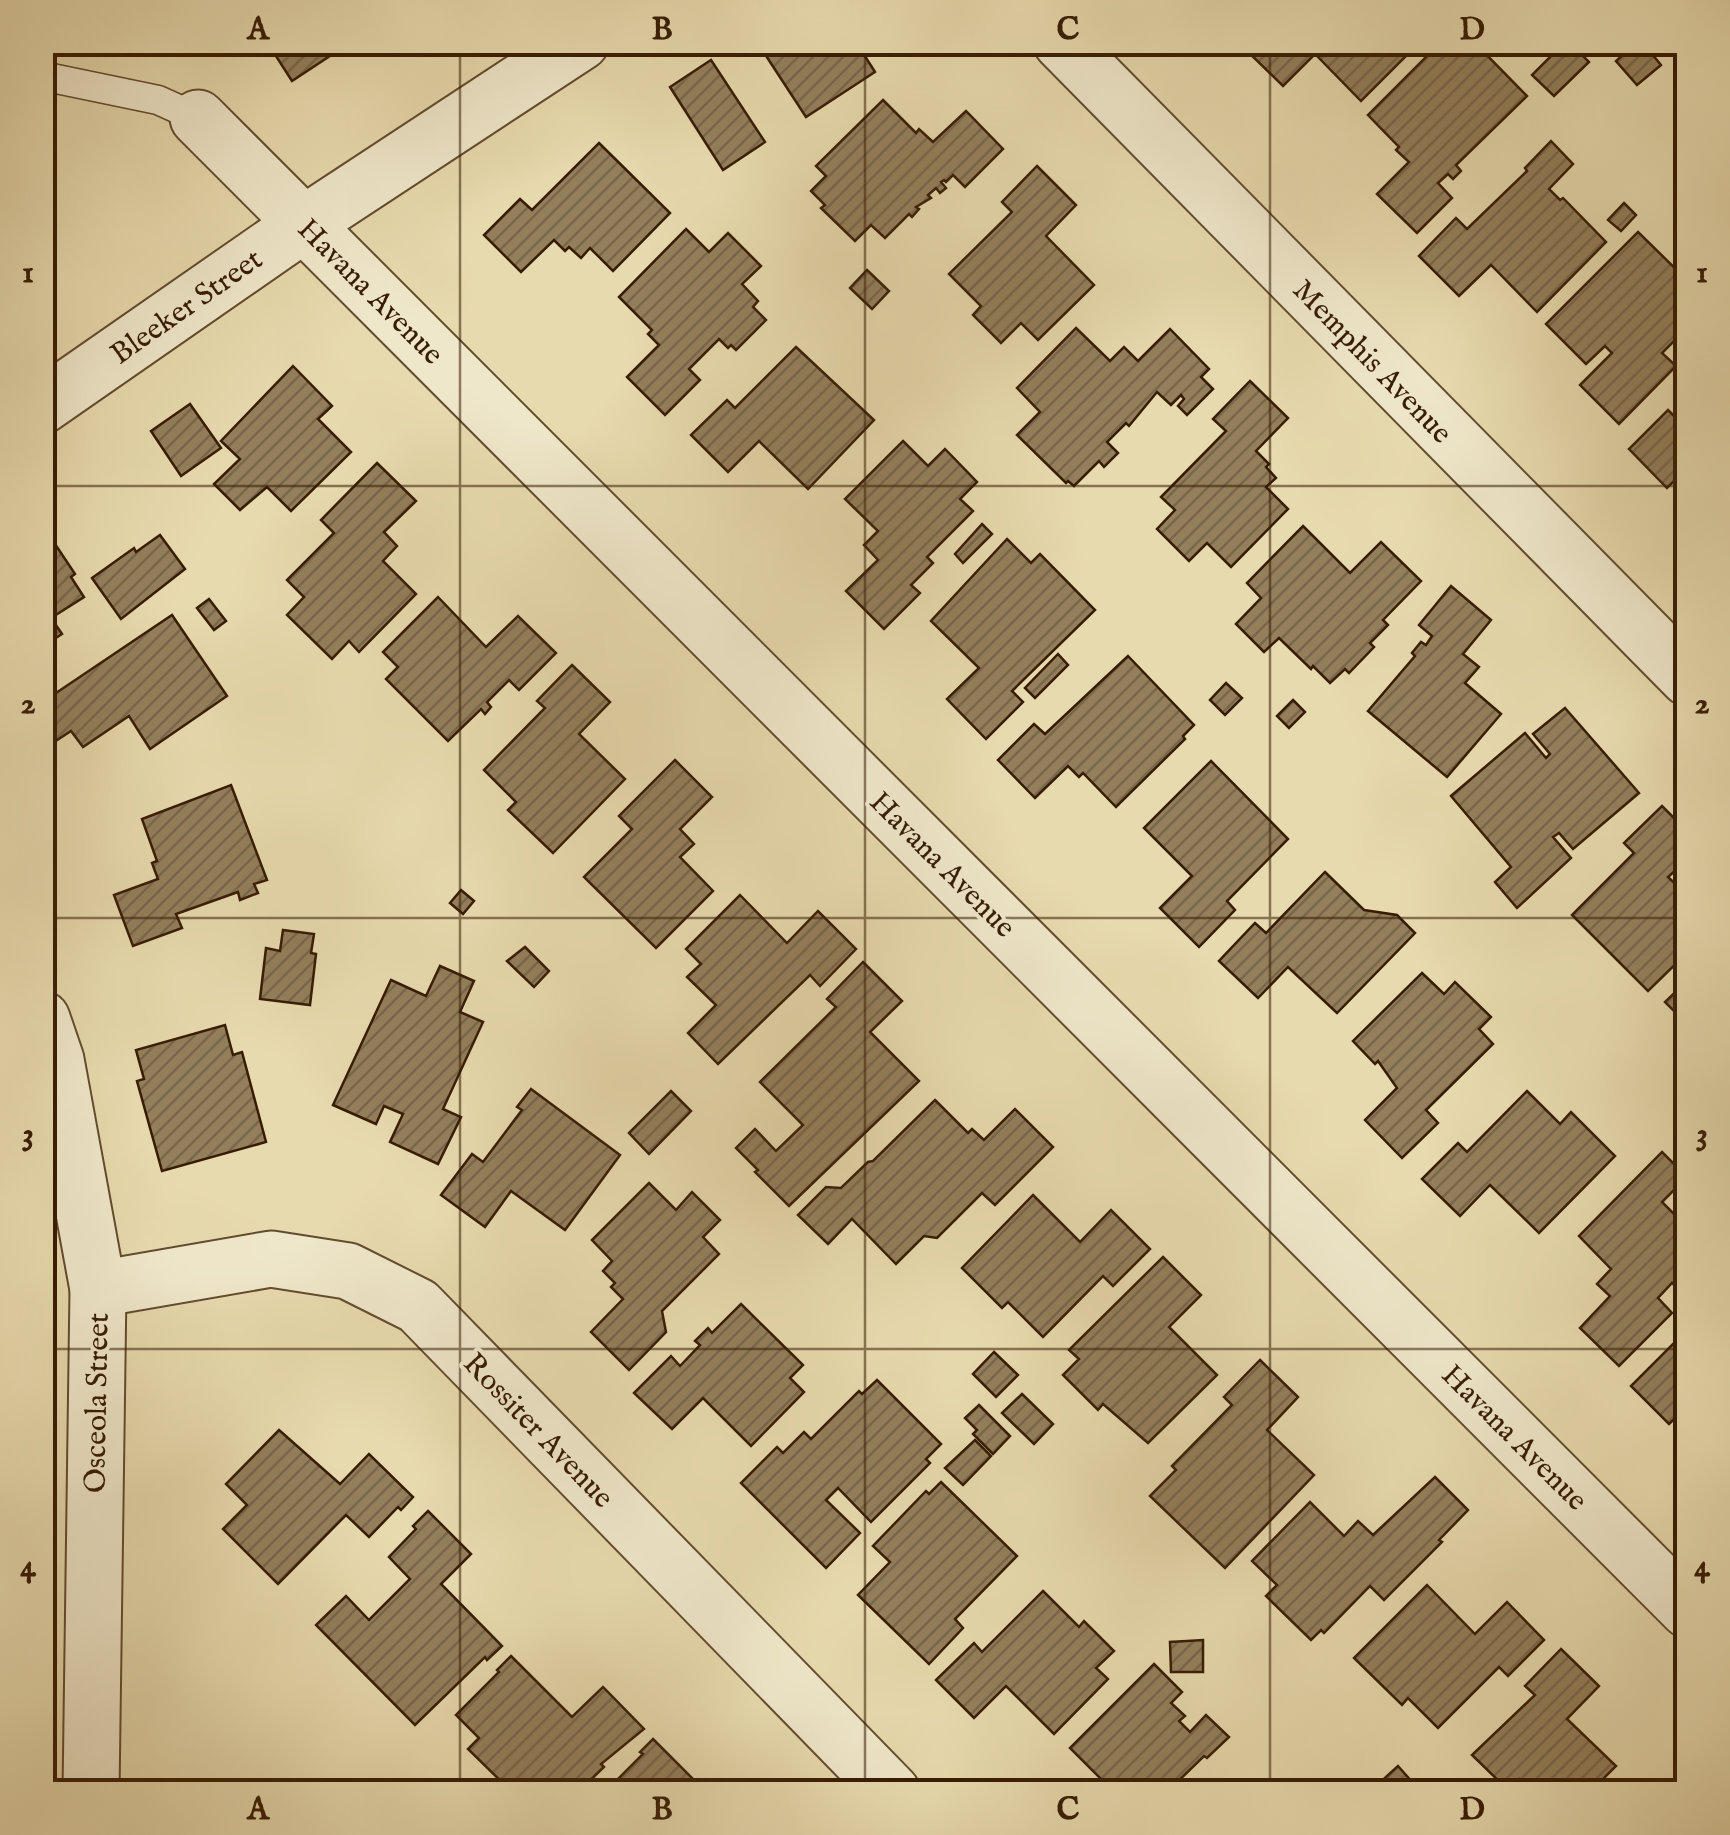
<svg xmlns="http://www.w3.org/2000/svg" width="1730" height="1835" font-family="'IM FELL English',serif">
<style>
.building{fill:url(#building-hatch);stroke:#371c04;stroke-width:2.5}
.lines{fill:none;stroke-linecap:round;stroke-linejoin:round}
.service-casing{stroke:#634c2e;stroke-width:31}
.minor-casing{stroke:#634c2e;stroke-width:59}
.service{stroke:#efe7ca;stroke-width:28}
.minor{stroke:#efe7ca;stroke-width:55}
.grid{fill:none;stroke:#371c04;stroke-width:2.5;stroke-opacity:0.55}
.labels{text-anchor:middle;stroke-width:8;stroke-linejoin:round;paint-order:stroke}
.street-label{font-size:30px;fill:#371c04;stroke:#efe7ca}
.neatline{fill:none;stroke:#371c04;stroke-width:4}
.grid-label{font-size:32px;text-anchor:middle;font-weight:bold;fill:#371c04}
</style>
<defs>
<pattern id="building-hatch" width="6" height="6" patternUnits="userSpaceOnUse" patternTransform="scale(2.5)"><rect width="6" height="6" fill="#937f5c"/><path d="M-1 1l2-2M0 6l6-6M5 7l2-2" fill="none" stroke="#79674a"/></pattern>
</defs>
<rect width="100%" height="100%" fill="#e7daae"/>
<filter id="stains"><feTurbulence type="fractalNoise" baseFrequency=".002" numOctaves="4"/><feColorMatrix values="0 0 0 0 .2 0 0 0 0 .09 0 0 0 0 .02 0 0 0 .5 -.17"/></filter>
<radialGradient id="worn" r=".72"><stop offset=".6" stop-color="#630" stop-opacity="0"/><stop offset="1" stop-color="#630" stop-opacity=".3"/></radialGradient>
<g class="building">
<polygon points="267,42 351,42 292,81"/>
<polygon points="757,42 856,42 875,72 806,117"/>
<polygon points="1248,42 1420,42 1361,101 1315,54 1283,86 1243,47"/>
<polygon points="1441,42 1474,42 1527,96 1456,165 1461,171 1453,179 1448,174 1438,183 1452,198 1417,233 1377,194 1409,162 1396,150 1399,147 1368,115"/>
<polygon points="1565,42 1569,42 1589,62 1554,96 1532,75"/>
<polygon points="1637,42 1642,42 1661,65 1637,85 1616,61"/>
<polygon points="711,60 765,142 723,170 670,87"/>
<polygon points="883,100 916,133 919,129 933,142 966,111 1003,149 965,187 953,175 946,182 944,180 941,182 946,188 940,193 936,188 928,195 931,198 916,207 919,209 912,217 909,214 885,238 871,225 855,241 821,208 825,205 811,191 826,176 816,166"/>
<polygon points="1551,141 1573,164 1549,189 1560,200 1563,198 1606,242 1537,312 1491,265 1459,296 1419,256 1456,218 1467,229 1527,171 1525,168"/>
<polygon points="599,143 670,213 613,271 590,248 581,258 569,247 565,251 554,240 521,272 484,235 520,199 532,210"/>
<polygon points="1037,166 1076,205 1046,236 1094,285 1038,340 1021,323 1001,343 973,315 981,306 949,274 1012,212 1002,202"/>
<polygon points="1624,203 1636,215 1621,231 1608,220"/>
<polygon points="686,229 709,252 728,233 761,266 742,284 758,301 753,307 766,320 736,350 731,345 728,348 719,339 689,369 700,380 665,415 627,377 659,345 648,334 652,330 619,297"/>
<polygon points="1638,232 1688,281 1688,333 1685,330 1662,353 1676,366 1619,424 1580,385 1612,353 1605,346 1586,364 1546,324"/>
<polygon points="867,270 889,291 872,309 850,288"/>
<polygon points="1076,328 1110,361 1124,347 1138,361 1170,329 1209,369 1201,377 1213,389 1187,415 1178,406 1184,399 1181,395 1171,405 1157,392 1129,426 1126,423 1107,442 1118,453 1104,467 1099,461 1074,486 1068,481 1066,483 1017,435 1040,412 1017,388"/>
<polygon points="796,347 874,420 808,489 759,441 728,472 691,435 727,400 735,408"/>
<polygon points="293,366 332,406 318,419 351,452 291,511 267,487 240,510 214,484 240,459 221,441"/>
<polygon points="1250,381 1288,418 1256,451 1269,464 1266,467 1276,478 1266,487 1288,509 1231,567 1207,543 1189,561 1157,529 1175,510 1161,497 1226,431 1213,419"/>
<polygon points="190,404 221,448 181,476 151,431"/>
<polygon points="1668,410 1681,423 1688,417 1688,467 1667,488 1629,449"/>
<polygon points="903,441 928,466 945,449 977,482 960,499 973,511 927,557 933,563 911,585 920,593 884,629 846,591 878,560 864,545 878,531 845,499"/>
<polygon points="377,463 416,501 384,532 397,546 383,561 416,594 359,652 349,641 332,659 287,615 304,597 287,580 334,533 321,520"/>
<polygon points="982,524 992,534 963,563 955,554"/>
<polygon points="1303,526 1350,573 1381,542 1421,581 1383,620 1388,625 1370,643 1374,647 1349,673 1345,669 1330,683 1313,666 1311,669 1279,638 1264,652 1236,624 1261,598 1247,583"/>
<polygon points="160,535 185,569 121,619 92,578 134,548 136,552"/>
<polygon points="51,538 75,574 71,577 84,597 51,618 62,634 42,647 42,544"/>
<polygon points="1007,539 1031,563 1040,554 1095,610 1012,691 1023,702 986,739 947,699 979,668 931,621"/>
<polygon points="1451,586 1491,620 1463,654 1479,667 1465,683 1501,714 1447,777 1368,711 1415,656 1412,653 1421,642 1426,645 1432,636 1419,625"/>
<polygon points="438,597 486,647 518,616 556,653 519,690 509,680 487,702 491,707 485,714 481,709 448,741 386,679 398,667 383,652"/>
<polygon points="209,599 226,621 214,630 197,608"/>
<polygon points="172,615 227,696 150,749 129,716 83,747 71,731 42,750 42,685 46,682 53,695"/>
<polygon points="1058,654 1068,665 1035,698 1025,688"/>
<polygon points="1128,656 1194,725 1183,736 1185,739 1116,807 1083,773 1079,777 1068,766 1035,798 998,760 1034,724 1045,734"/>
<polygon points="572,665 610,702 579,734 625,779 553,853 508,810 516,802 484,770 545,708 537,701"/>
<polygon points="1226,683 1242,698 1225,715 1210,700"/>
<polygon points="1293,700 1305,712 1289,728 1277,716"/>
<polygon points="1565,708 1639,793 1573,849 1559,833 1553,837 1571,858 1517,908 1495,882 1511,867 1451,796 1525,733 1546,758 1550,754 1533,734"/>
<polygon points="675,760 712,797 680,829 694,844 680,857 713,891 656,948 584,877 632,829 619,816"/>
<polygon points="1211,761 1288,839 1227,901 1235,910 1199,947 1160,908 1192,876 1144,828"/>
<polygon points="231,785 267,880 254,884 258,893 240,900 238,892 176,914 182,928 133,946 114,895 158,879 152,863 157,861 142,819"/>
<polygon points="1662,806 1688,832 1688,859 1668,877 1688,896 1688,952 1648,991 1572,915 1634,853 1624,843"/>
<polygon points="1325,872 1364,910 1397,915 1415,933 1337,1013 1288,967 1258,998 1219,961 1255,923 1266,933"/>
<polygon points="461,890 474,901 463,914 450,903"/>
<polygon points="740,895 787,943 818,911 856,949 820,986 810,975 718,1064 688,1033 716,1005 687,977 701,964 686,949"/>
<polygon points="283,930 314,934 311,953 316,954 310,1005 260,999 266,948 280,951"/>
<polygon points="525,947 549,971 534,987 507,961"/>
<polygon points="863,962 902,1001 870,1032 919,1081 789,1206 755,1172 758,1170 736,1148 755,1129 776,1151 803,1125 760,1082 836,1007 827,999"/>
<polygon points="440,966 474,981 460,1012 483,1022 443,1109 461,1117 438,1164 390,1142 403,1114 384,1106 376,1124 333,1105 391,980 426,996"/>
<polygon points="1422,973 1444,994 1455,982 1491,1017 1479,1029 1493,1044 1426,1110 1438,1123 1402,1158 1365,1120 1397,1088 1378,1061 1375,1064 1353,1041"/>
<polygon points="1688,980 1688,1025 1665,1002"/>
<polygon points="225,1025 233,1055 242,1052 266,1142 162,1171 137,1081 144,1079 136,1050"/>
<polygon points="531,1089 620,1155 565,1230 511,1191 485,1227 441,1195 472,1154 483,1162 522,1110 517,1107"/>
<polygon points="671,1091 691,1111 649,1154 629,1133"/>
<polygon points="1527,1091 1560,1124 1571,1112 1615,1156 1539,1233 1490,1185 1460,1216 1422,1179 1458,1143 1467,1152"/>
<polygon points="935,1100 968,1133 972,1129 984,1140 1015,1109 1053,1147 995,1205 982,1193 937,1238 924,1236 896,1264 852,1219 828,1244 798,1215 826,1187 841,1188 868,1162 873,1161"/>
<polygon points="1662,1152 1687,1177 1662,1202 1688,1228 1688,1297 1672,1283 1658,1298 1672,1313 1619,1366 1580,1328 1610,1296 1597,1284 1611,1269 1579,1236"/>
<polygon points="649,1183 676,1210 692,1192 720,1220 703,1237 719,1254 662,1311 666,1332 629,1370 591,1332 623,1299 611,1287 615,1283 603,1271 612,1261 592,1240"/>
<polygon points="1033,1195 1080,1242 1111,1210 1150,1249 1113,1286 1103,1276 1043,1337 1008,1302 1002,1308 962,1268"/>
<polygon points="1163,1257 1201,1295 1169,1327 1217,1375 1148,1443 1103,1404 1098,1410 1063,1375 1079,1359 1069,1350"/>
<polygon points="741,1304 803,1365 790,1378 804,1392 751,1446 703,1398 672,1429 634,1393 671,1356 680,1366 700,1345 695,1341 708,1328 712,1333"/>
<polygon points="1675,1342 1685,1352 1688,1349 1688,1406 1669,1424 1631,1386"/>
<polygon points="994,1352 1018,1375 996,1397 973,1374"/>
<polygon points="1260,1360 1298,1397 1267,1430 1314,1475 1225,1568 1150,1496 1176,1470 1172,1466 1232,1405 1224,1397"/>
<polygon points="877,1380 941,1444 926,1459 930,1463 871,1522 838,1488 826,1500 860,1533 826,1568 741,1483 777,1447 783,1453 804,1432 811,1439 859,1391 862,1394"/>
<polygon points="1022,1394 1053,1424 1034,1444 1002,1413"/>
<polygon points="979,1405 1010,1436 993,1454 973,1434 977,1430 965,1418"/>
<polygon points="279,1430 340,1484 369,1454 413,1497 401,1510 398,1507 369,1537 346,1515 278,1584 223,1529 247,1505 226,1484"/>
<polygon points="975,1440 991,1456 963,1485 945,1468"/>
<polygon points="1435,1477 1468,1510 1439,1540 1442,1542 1384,1600 1370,1586 1324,1633 1321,1630 1311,1640 1266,1596 1277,1585 1252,1561 1310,1502 1344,1536 1358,1521 1373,1535"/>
<polygon points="941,1482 1017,1556 955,1619 963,1628 929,1664 858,1595 890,1562 873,1546 926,1491 929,1494"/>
<polygon points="428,1511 471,1554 441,1584 502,1646 487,1660 485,1657 415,1725 316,1625 346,1596 369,1620 410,1579 389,1557 416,1529 413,1526"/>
<polygon points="1427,1585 1475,1634 1507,1602 1544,1640 1508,1676 1499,1667 1438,1728 1408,1698 1402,1705 1354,1658"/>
<polygon points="1043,1591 1079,1627 1084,1621 1114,1651 1096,1668 1108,1679 1054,1734 1006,1686 974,1718 936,1680 974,1643 982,1652"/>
<polygon points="1203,1640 1203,1672 1171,1672 1170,1642"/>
<polygon points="1561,1649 1599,1686 1567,1719 1616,1766 1590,1792 1532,1792 1519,1779 1508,1790 1472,1755 1535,1695 1525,1686"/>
<polygon points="511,1656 572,1717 603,1687 644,1729 601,1764 604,1767 578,1792 512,1792 468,1749 479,1738 456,1715 499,1672 497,1670"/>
<polygon points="1154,1664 1182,1692 1171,1703 1185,1716 1179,1721 1190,1732 1206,1715 1229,1737 1207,1758 1204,1756 1167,1792 1106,1792 1098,1784 1102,1780 1070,1748"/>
<polygon points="653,1739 696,1782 685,1792 605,1792 643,1754 640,1752"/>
<polygon points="1398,1766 1413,1783 1403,1792 1380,1792 1375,1787"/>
</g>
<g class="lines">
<g class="service-casing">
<polyline id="service" points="42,76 158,100 198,118"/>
</g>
<g class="minor-casing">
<g id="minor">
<polyline points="1061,42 1688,678"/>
<polyline points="198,118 1688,1610"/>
<polyline points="42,406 304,224 581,42"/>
<polyline points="42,1019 56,1060 98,1289 91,1792"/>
<polyline points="98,1289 271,1259 348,1271 418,1306 892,1792"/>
</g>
</g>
<use href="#service" class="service"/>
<use href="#minor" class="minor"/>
</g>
<path class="grid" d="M460 42V1792M865 42V1792M1270 42V1792M42 486H1688M42 918H1688M42 1349H1688"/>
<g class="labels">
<g class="street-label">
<text transform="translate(371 291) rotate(45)" y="10">Havana Avenue</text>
<text transform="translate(186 306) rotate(-35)" y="10">Bleeker Street</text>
<text transform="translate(1373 361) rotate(46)" y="10">Memphis Avenue</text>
<text transform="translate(943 864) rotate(45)" y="10">Havana Avenue</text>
<text transform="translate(96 1403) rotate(-89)" y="10">Osceola Street</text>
<text transform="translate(539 1430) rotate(46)" y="10">Rossiter Avenue</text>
<text transform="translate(1515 1437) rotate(45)" y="10">Havana Avenue</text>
</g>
</g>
<rect width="1730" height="1835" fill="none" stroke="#e7daae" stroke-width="110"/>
<rect x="55" y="55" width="1620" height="1725" class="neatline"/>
<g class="grid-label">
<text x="258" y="39">A</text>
<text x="662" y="39">B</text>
<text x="1068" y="39">C</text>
<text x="1472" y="39">D</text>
<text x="28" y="282">1</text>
<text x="1702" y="282">1</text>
<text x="28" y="713">2</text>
<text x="1702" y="713">2</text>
<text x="28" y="1144">3</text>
<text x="1702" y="1144">3</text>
<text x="28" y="1576">4</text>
<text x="1702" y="1576">4</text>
<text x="258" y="1819">A</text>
<text x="662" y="1819">B</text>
<text x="1068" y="1819">C</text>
<text x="1472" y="1819">D</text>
</g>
<rect width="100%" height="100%" filter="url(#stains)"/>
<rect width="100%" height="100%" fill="url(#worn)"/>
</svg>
